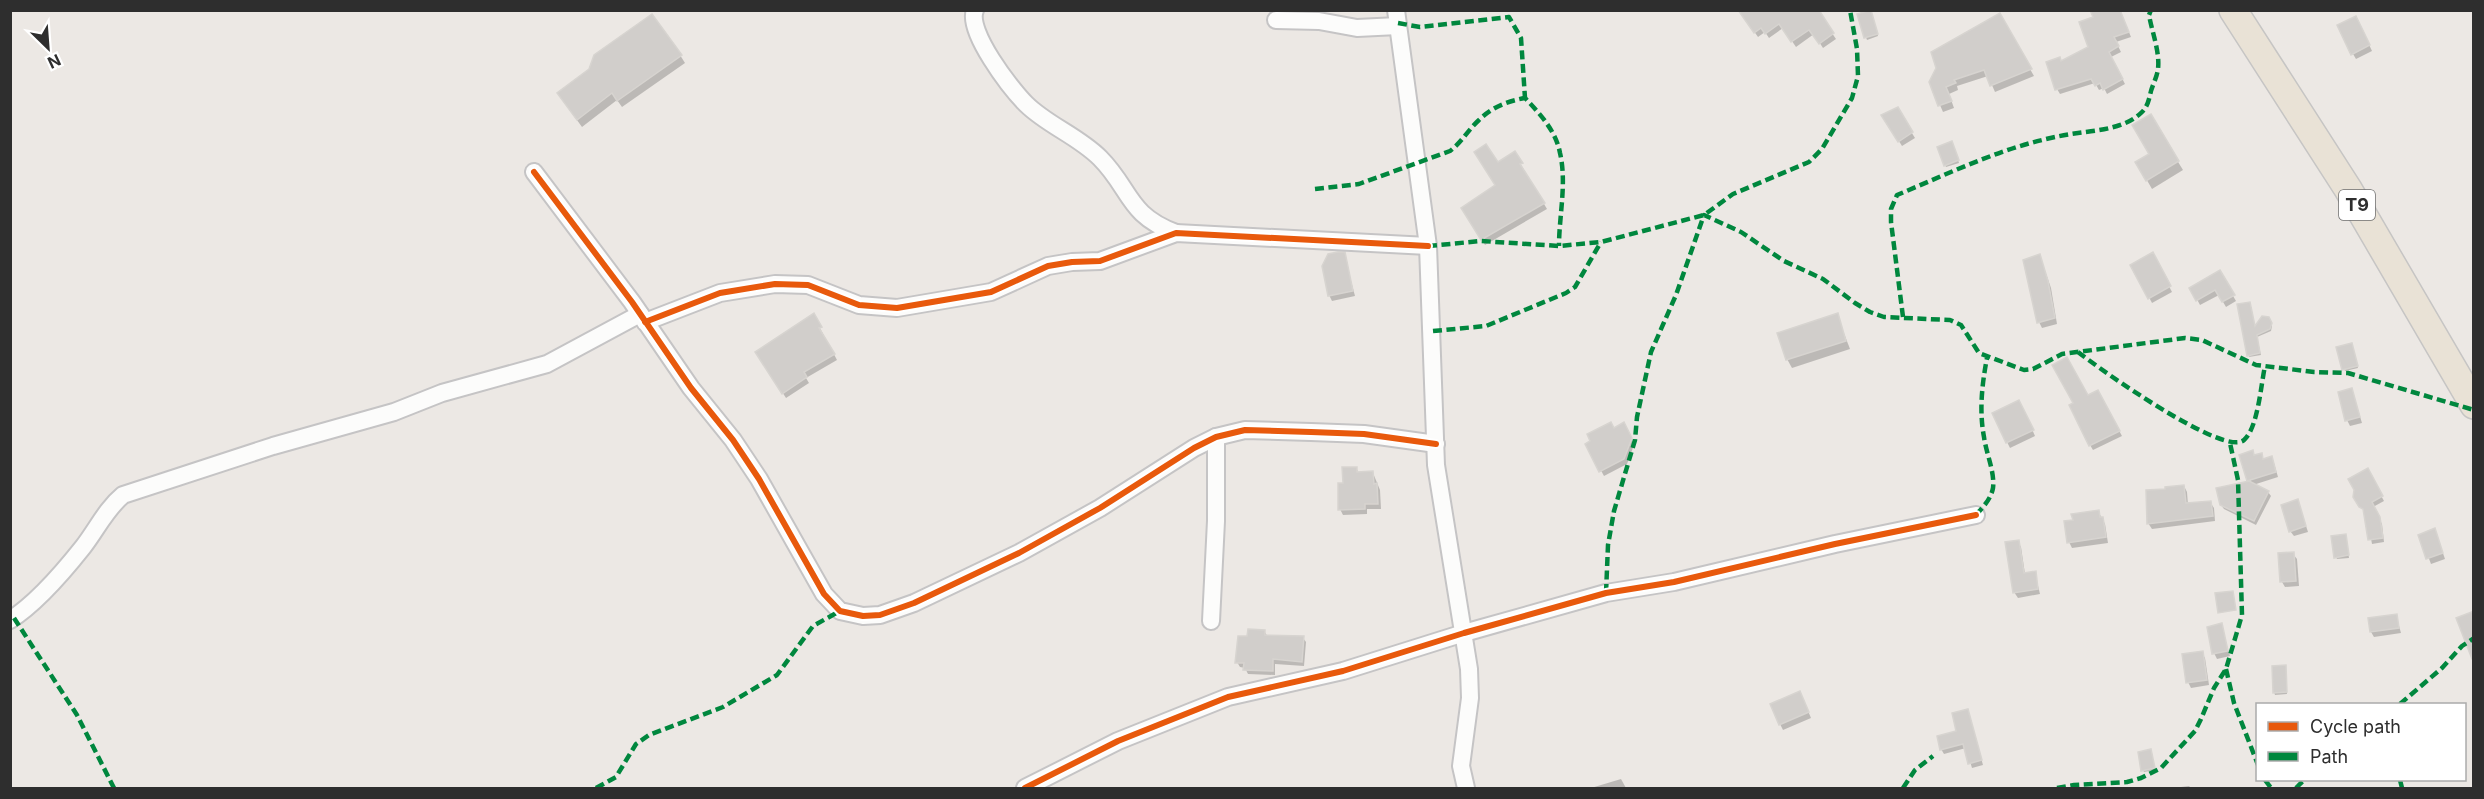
<svg xmlns="http://www.w3.org/2000/svg" width="2484" height="799" font-family="Inter,sans-serif">
<style>
.shadow{fill:#0003}
.building{fill:#d1cecb;stroke:#d7d4d0;stroke-width:1.5}
.lines{fill:none;stroke-linecap:round;stroke-linejoin:round}
.minor-casing{stroke:#c5c4c5;stroke-width:20}
.trunk-casing{stroke:#c6c5c4;stroke-width:30}
.minor{stroke:#fcfcfb;stroke-width:16}
.trunk{stroke:#e9e2d6;stroke-width:27}
.quiet{stroke:#00873e;stroke-width:4.5;stroke-dasharray:9 4.5;stroke-linecap:butt}
.cycleway-casing{stroke:#fff;stroke-width:10}
.cycleway{stroke:#e8590c;stroke-width:6}
.labels{text-anchor:middle;stroke-width:5;stroke-linejoin:round;paint-order:stroke}
.shield{fill:#fff;stroke:#6d6d6d;stroke-width:1.5}
.shield-label{font-size:18px;font-weight:bold;fill:#2e2e2e}
</style>
<rect width="100%" height="100%" fill="#ece8e4"/>
<g class="shadow">
<polygon points="2120,10 2131,37 2116,42 2121,52 2111,57 2125,84 2107,94 2104,88 2099,90 2095,83 2060,94 2057,89 2061,63 2090,47 2095,17"/>
<polygon points="1817,11 1836,39 1823,48 1814,34 1796,47 1783,28 1769,38 1765,32 1758,37 1744,17"/>
<polygon points="1871,13 1878,36 1867,40 1858,15"/>
<polygon points="1999,15 2034,76 1995,92 1988,76 1957,86 1958,90 1949,94 1954,108 1943,112 1930,82 1938,68"/>
<polygon points="2359,23 2372,51 2356,59 2353,54"/>
<polygon points="680,55 685,63 622,107 617,100 582,127 563,101"/>
<polygon points="1897,109 1915,138 1902,146 1883,116"/>
<polygon points="2150,116 2183,170 2152,189 2137,163 2151,154"/>
<polygon points="1953,145 1959,163 1946,167 1945,165"/>
<polygon points="1514,153 1547,209 1485,245 1463,209 1497,186 1497,164"/>
<polygon points="1344,254 1355,296 1332,301 1329,295"/>
<polygon points="2152,254 2172,292 2152,303 2132,265"/>
<polygon points="2042,262 2051,288 2057,324 2042,328 2039,322"/>
<polygon points="2219,272 2236,301 2226,307 2219,295 2200,305 2191,288"/>
<polygon points="813,315 837,360 806,378 809,383 786,398 760,358"/>
<polygon points="1837,315 1850,349 1792,368 1787,359"/>
<polygon points="2268,318 2272,326 2271,331 2257,337 2261,355 2249,357 2255,328"/>
<polygon points="2352,347 2358,368 2345,371 2344,369"/>
<polygon points="2352,390 2362,423 2350,426 2347,420"/>
<polygon points="2098,392 2122,436 2093,450 2090,445 2088,397"/>
<polygon points="2022,407 2035,436 2010,448 2007,442"/>
<polygon points="1623,424 1634,445 1627,464 1604,476 1587,445"/>
<polygon points="2261,455 2264,460 2274,463 2278,477 2253,485 2268,492 2271,496 2256,525 2224,509 2221,505 2250,483 2255,457"/>
<polygon points="1356,468 1359,473 1373,473 1380,490 1381,509 1367,509 1367,514 1343,515 1340,509 1344,484"/>
<polygon points="2367,470 2384,501 2373,507 2382,524 2384,542 2372,544 2366,512 2354,496"/>
<polygon points="2184,486 2187,492 2188,505 2210,502 2214,508 2215,521 2152,529 2148,523 2167,490"/>
<polygon points="2300,507 2308,532 2294,536 2290,531"/>
<polygon points="2098,511 2105,524 2108,543 2072,548 2069,542 2074,521"/>
<polygon points="2420,535 2437,536 2445,559 2431,564"/>
<polygon points="2346,538 2349,558 2337,559 2336,557"/>
<polygon points="2018,542 2021,547 2025,574 2035,573 2040,594 2018,598 2014,592"/>
<polygon points="2293,554 2297,559 2299,586 2285,587 2282,582"/>
<polygon points="2396,615 2401,633 2374,637 2371,632"/>
<polygon points="2221,625 2230,656 2217,659 2214,653"/>
<polygon points="1264,631 1268,637 1303,638 1306,642 1304,666 1275,664 1275,675 1248,674 1245,668 1240,667 1237,662"/>
<polygon points="2202,653 2205,658 2209,685 2191,688 2188,682"/>
<polygon points="2286,669 2287,694 2275,695 2274,692"/>
<polygon points="1803,699 1811,718 1783,730 1780,724"/>
<polygon points="1968,711 1983,765 1972,768 1966,748 1944,754 1941,749 1958,732"/>
<polygon points="2152,753 2155,770 2144,772 2143,770"/>
<polygon points="1621,779 1626,788 1591,788"/>
<polygon points="2189,786 2191,788 2173,788"/>
</g>
<g class="building">
<polygon points="1738,10 1819,10 1834,33 1819,44 1809,30 1791,42 1779,24 1765,34 1761,28 1754,33"/>
<polygon points="1871,10 1878,34 1864,38 1857,14"/>
<polygon points="2090,10 2120,10 2129,32 2114,37 2119,46 2109,52 2123,79 2103,90 2100,83 2095,86 2091,79 2055,90 2046,62 2060,57 2061,61 2088,47 2079,22 2093,17"/>
<polygon points="2000,13 2032,69 1990,86 1984,70 1954,80 1956,83 1946,87 1952,101 1938,106 1929,82 1936,68 1931,52"/>
<polygon points="652,14 682,55 617,101 612,93 577,120 557,93 589,69 594,55"/>
<polygon points="2356,16 2370,45 2351,55 2337,25"/>
<polygon points="1898,107 1913,132 1898,142 1881,115"/>
<polygon points="2151,114 2179,161 2146,181 2135,162 2149,154 2132,125"/>
<polygon points="1952,141 1959,160 1944,166 1937,147"/>
<polygon points="1486,144 1498,162 1515,151 1523,163 1520,164 1545,203 1481,240 1461,208 1495,185 1474,152"/>
<polygon points="1338,252 1345,252 1353,291 1328,296 1322,266 1328,254"/>
<polygon points="2153,252 2171,286 2148,299 2130,265"/>
<polygon points="2040,254 2048,281 2055,318 2037,323 2023,260"/>
<polygon points="2220,270 2235,295 2222,302 2215,290 2196,301 2189,288"/>
<polygon points="2250,302 2255,326 2262,316 2269,317 2272,323 2270,329 2257,335 2260,353 2247,356 2237,304"/>
<polygon points="814,313 822,327 819,328 835,354 804,372 807,377 782,394 755,352"/>
<polygon points="1838,313 1846,341 1786,360 1777,333"/>
<polygon points="2352,343 2358,366 2342,370 2336,347"/>
<polygon points="2067,357 2088,395 2098,390 2120,431 2089,446 2069,405 2073,403 2052,365"/>
<polygon points="2352,388 2360,417 2345,421 2338,392"/>
<polygon points="2019,400 2034,430 2006,443 1992,413"/>
<polygon points="1611,422 1614,428 1624,422 1632,438 1624,459 1599,472 1585,444 1590,441 1587,434"/>
<polygon points="2253,450 2254,455 2262,453 2263,459 2272,456 2276,472 2247,481 2239,455"/>
<polygon points="1342,467 1357,467 1357,472 1373,471 1374,484 1377,483 1378,504 1365,504 1365,509 1338,510 1338,483 1343,483"/>
<polygon points="2368,468 2383,496 2372,502 2380,517 2383,538 2368,540 2363,509 2359,507 2353,497 2354,490 2348,479"/>
<polygon points="2249,481 2269,491 2254,521 2220,505 2216,488"/>
<polygon points="2184,485 2186,503 2211,501 2213,516 2147,524 2146,490 2165,489 2165,487"/>
<polygon points="2298,499 2306,526 2289,532 2281,505"/>
<polygon points="2099,510 2100,517 2103,517 2106,537 2067,543 2064,521 2073,520 2071,514"/>
<polygon points="2435,528 2443,553 2426,559 2418,535"/>
<polygon points="2346,534 2349,555 2334,558 2331,536"/>
<polygon points="2019,540 2024,573 2036,571 2038,589 2013,593 2005,542"/>
<polygon points="2294,552 2296,581 2280,582 2278,553"/>
<polygon points="2233,591 2236,610 2218,613 2215,593"/>
<polygon points="2474,611 2474,659 2472,659 2456,618"/>
<polygon points="2397,614 2399,628 2370,632 2368,618"/>
<polygon points="2222,623 2228,651 2212,654 2207,627"/>
<polygon points="1248,629 1265,630 1265,635 1304,636 1302,662 1273,659 1273,671 1243,670 1244,663 1235,663 1238,636 1247,636"/>
<polygon points="2203,651 2207,680 2186,683 2182,654"/>
<polygon points="2286,665 2287,692 2273,693 2272,666"/>
<polygon points="1800,691 1809,712 1779,725 1770,704"/>
<polygon points="1968,709 1982,760 1968,764 1963,744 1940,750 1937,736 1956,731 1952,713"/>
<polygon points="2151,749 2155,768 2141,771 2138,752"/>
</g>
<g class="lines">
<g class="minor-casing">
<g id="minor">
<path d="M975 10C966 31 1011 89 1026 104 1047 125 1078 136 1100 158 1131 189 1127 215 1176 233"/>
<polyline points="1396,10 1428,246 1436,465 1469,669 1470,698 1461,766 1466,788"/>
<polyline points="1276,20 1319,21 1357,28 1398,26"/>
<polyline points="534,172 632,302 691,388 733,440 759,479 824,594 840,611 863,616 880,615 914,603 1019,553 1100,508 1194,448 1216,437 1245,430 1311,432 1364,434 1436,444"/>
<polyline points="645,322 720,293 775,284 808,285 859,305 897,308 991,292 1048,266 1072,262 1100,261 1176,233 1428,246"/>
<path d="M10 620C37 603 64 571 83 547 97 529 106 509 123 495L273 446 394 412 442 393 547 364 640 314"/>
<polyline points="1211,621 1216,521 1216,437"/>
<polyline points="1025,788 1118,741 1228,697 1343,671 1464,633 1606,593 1674,582 1835,544 1976,515"/>
</g>
</g>
<g class="trunk-casing">
<polyline id="trunk" points="2233,10 2348,189 2474,405"/>
</g>
<use href="#minor" class="minor"/>
<use href="#trunk" class="trunk"/>
<g class="quiet">
<polyline points="1398,23 1420,27 1509,17 1521,38 1525,98"/>
<path d="M1315 189 1359 184 1450 151C1462 142 1468 130 1479 120 1492 107 1508 101 1525 98 1540 114 1556 131 1560 153 1567 183 1559 216 1559 246"/>
<polyline points="1428,246 1481,241 1559,246 1601,242 1704,215 1733,194 1809,162 1822,149 1852,98 1858,76 1857,49 1850,10"/>
<path d="M1903 317 1891 222V209L1897 195C1957 170 2013 142 2078 133 2100 130 2126 128 2142 112 2148 106 2149 99 2151 91 2153 84 2157 77 2158 69 2160 52 2152 32 2149 15L2151 10"/>
<polyline points="1433,331 1486,326 1566,293 1575,287 1601,242"/>
<path d="M2078 352C2098 368 2225 458 2244 440 2258 428 2261 384 2265 366"/>
<path d="M1976 515C1983 507 1991 499 1993 488 1995 472 1986 453 1984 437 1979 411 1982 384 1987 358"/>
<polyline points="1606,593 1608,545 1614,511 1635,440 1637,417 1651,352 1676,295 1704,215 1741,232 1784,261 1823,279 1855,303 1870,312 1884,317 1950,320 1961,325 1979,353 2024,370 2033,369 2062,354 2185,338 2202,340 2256,365 2314,372 2348,373 2474,410"/>
<polyline points="14,618 77,715 114,788"/>
<polyline points="2226,669 2234,703 2258,765"/>
<polyline points="2400,704 2442,668 2462,646 2474,638"/>
<polyline points="2265,780 2271,788"/>
<polyline points="2400,780 2402,788"/>
<polyline points="596,788 616,777 636,744 649,735 723,707 777,675 813,626 840,611"/>
<polyline points="1903,788 1915,770 1933,756"/>
<polyline points="2057,788 2074,785 2127,782 2141,778 2161,768 2195,731 2201,719 2214,688 2226,669 2242,615 2238,480 2230,443"/>
<polyline points="2296,788 2304,780"/>
</g>
<g class="cycleway-casing">
<g id="cycleway">
<polyline points="534,172 632,302 691,388 733,440 759,479 824,594 840,611 863,616 880,615 914,603 1019,553 1100,508 1194,448 1216,437 1245,430 1311,432 1364,434 1436,444"/>
<polyline points="645,322 720,293 775,284 808,285 859,305 897,308 991,292 1048,266 1072,262 1100,261 1176,233 1428,246"/>
<polyline points="1025,788 1118,741 1228,697 1343,671 1464,633 1606,593 1674,582 1835,544 1976,515"/>
</g>
</g>
<use href="#cycleway" class="cycleway"/>
</g>
<g class="labels">
<rect class="shield" x="2339" y="190" width="36" height="30" rx="4.5"/>
<g class="shield-label">
<text x="2357" y="211">T9</text>
</g>
</g>
<rect width="2484" height="799" fill="none" stroke="#2e2e2e" stroke-width="24"/>
<rect x="2256" y="703" width="210" height="78" fill="#ffffff" stroke="#ababab" stroke-width="1.5"/>
<rect x="2268" y="722" width="30" height="9" fill="#e8590c" stroke="#ababab" stroke-width="1.5"/>
<text x="2310" y="733" font-size="18" fill="#2e2e2e">Cycle path</text>
<rect x="2268" y="752" width="30" height="9" fill="#00873e" stroke="#ababab" stroke-width="1.5"/>
<text x="2310" y="763" font-size="18" fill="#2e2e2e">Path</text>
<g transform="translate(48 48) rotate(155)" stroke="#ffffff" stroke-width="4.5" paint-order="stroke">
<path d="M0-4.5L10 22L0 15L-10 22Z" fill="#2e2e2e"/>
<text y="-9" font-size="16" font-weight="bold" text-anchor="middle" fill="#2e2e2e">N</text>
</g>
</svg>
